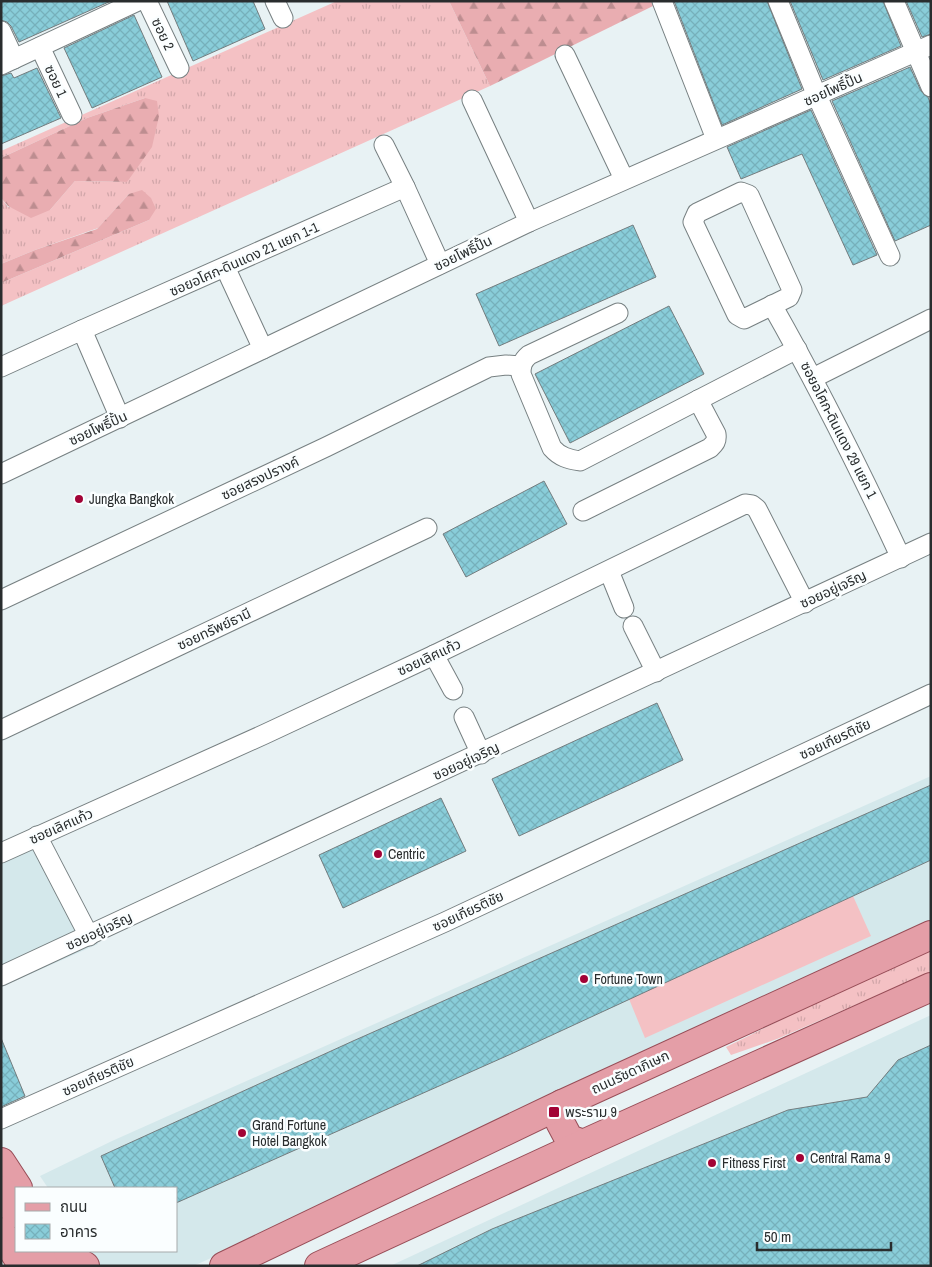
<svg xmlns="http://www.w3.org/2000/svg" width="932" height="1267" font-family="'Archivo Narrow','Noto Sans Thai',sans-serif">
<style>
.built{fill:#d4e8eb}
.grass{fill:url(#grass-tufts)}
.forest{fill:url(#forest-firs)}
.garden{fill:#f4c1c4}
.building{fill:url(#building-cross-hatch);stroke:#737c7e}
.lines{fill:none;stroke-linecap:round;stroke-linejoin:round}
.minor-casing{stroke:#778082;stroke-width:21}
.primary-casing{stroke:#974d57;stroke-width:30}
.minor{stroke:#fff;stroke-width:19}
.primary{stroke:#e49ea7;stroke-width:28}
.poi-dot{fill:#a20336;stroke:#fafeff;stroke-width:2}
.labels{text-anchor:middle;stroke-width:5;stroke-linejoin:round;paint-order:stroke}
.street-label{font-size:14px;fill:#292d2e;stroke:#fafeff}
.poi-label{font-size:14px;fill:#292d2e;stroke:#fafeff;text-anchor:start}
</style>
<defs>
<pattern id="grass-tufts" width="24" height="20" patternUnits="userSpaceOnUse" patternTransform="scale(1.25)"><rect width="24" height="20" fill="#f4c1c4"/><path d="M3 7l-1-3M5 7V3M7 7l1-3M15 17l-1-3M17 17v-4M19 17l1-3" fill="none" stroke="#d1a6a9"/></pattern>
<pattern id="forest-firs" width="22" height="20" patternUnits="userSpaceOnUse" patternTransform="scale(1.25)"><rect width="22" height="20" fill="#e9adb1"/><path d="M5 1l3.5 6h-7zM16 11l3.5 6h-7z" fill="#bd8d90"/></pattern>
<pattern id="building-cross-hatch" width="8" height="8" patternUnits="userSpaceOnUse" patternTransform="scale(1.25)"><rect width="8" height="8" fill="#89cdd9"/><path d="M0 0l8 8M0 8l8-8" fill="none" stroke="#76b0bb"/></pattern>
</defs>
<rect width="100%" height="100%" fill="#e8f2f4"/>
<g class="built">
<polygon points="931,776 931,934 200,1263 193,1266 100,1266 90,1251 176,1251 176,1188 48,1188 40,1176 112,1141"/>
<polygon points="37,827 70,884 98,944 1,987 1,845"/>
<polygon points="931,1015 931,1266 390,1266"/>
</g>
<g class="grass">
<polygon points="337,1 449,1 490,86 1,306 1,283 149,220 129,194 98,228 35,250 1,264 1,198 8,207 50,210 75,181 127,182 145,98 87,118 1,158 1,151"/>
<polygon points="931,949 931,972 777,1039 731,1055 726,1047 853,984"/>
</g>
<g class="forest">
<polygon points="449,1 651,1 653,6 490,86"/>
<polygon points="145,98 157,101 159,116 152,147 127,182 75,181 50,210 31,218 8,206 1,198 1,158 87,118"/>
<polygon points="142,190 151,198 156,209 149,220 1,283 1,264 35,250 97,229 129,194"/>
</g>
<polygon class="garden" points="853,896 871,936 645,1038 629,999"/>
<g class="building">
<polygon points="1,1 111,1 19,42 11,26 7,22 1,20"/>
<polygon points="167,1 253,1 265,29 193,61"/>
<polygon points="674,1 767,1 802,89 722,125"/>
<polygon points="790,1 883,1 901,46 823,80"/>
<polygon points="906,1 931,1 931,34 922,37"/>
<polygon points="134,15 162,77 92,108 64,48"/>
<polygon points="910,67 921,91 928,97 931,105 931,225 895,241 832,101"/>
<polygon points="37,68 61,118 1,144 1,76 11,73 14,78"/>
<polygon points="811,110 877,255 853,265 802,154 741,179 727,147"/>
<polygon points="633,225 656,277 499,346 476,294"/>
<polygon points="669,306 704,374 570,443 535,374"/>
<polygon points="544,481 567,524 466,577 443,534"/>
<polygon points="657,703 683,760 519,836 492,779"/>
<polygon points="931,785 931,860 511,1054 176,1203 176,1188 115,1188 101,1156 353,1041"/>
<polygon points="441,798 466,851 343,908 319,855"/>
<polygon points="1,1038 25,1096 1,1107"/>
<polygon points="931,1045 931,1266 417,1266 492,1229 788,1110 867,1097 898,1060"/>
</g>
<g class="lines">
<g class="minor-casing">
<g id="minor">
<polyline points="147,1 179,68"/>
<polyline points="275,1 283,18"/>
<polyline points="662,1 716,139"/>
<polyline points="778,1 817,96 890,256"/>
<polyline points="894,1 931,87"/>
<polyline points="1,31 14,59"/>
<polyline points="40,47 72,115"/>
<polyline points="565,55 624,179"/>
<polyline points="1,65 138,1"/>
<polyline points="472,100 529,222"/>
<polyline points="384,145 405,187 440,264"/>
<polygon points="741,192 749,195 792,290 789,297 744,319 737,315 693,222 697,213"/>
<polyline points="225,267 263,349"/>
<path d="M772 305C819 388 861 472 901 558"/>
<path d="M618 313 529 355C522 361 521 366 521 374L552 448C560 457 568 459 580 461L797 349"/>
<polyline points="82,330 405,187"/>
<polyline points="1,367 82,330 120,418"/>
<polyline points="813,378 931,319"/>
<polyline points="1,474 529,222 931,45"/>
<path d="M583 511 710 448C715 443 717 441 716 434L698 400"/>
<polyline points="609,571 624,608"/>
<polyline points="1,600 326,447 489,367 506,365 521,366"/>
<polyline points="633,626 656,672"/>
<polyline points="434,655 453,690"/>
<polyline points="464,717 481,754"/>
<polyline points="1,730 427,528"/>
<polyline points="37,836 89,936"/>
<polyline points="1,853 265,734 434,655 745,504 752,505 757,509 805,603"/>
<polyline points="1,976 931,543"/>
<polyline points="1,1119 445,922 931,694"/>
</g>
</g>
<g class="primary-casing">
<g id="primary">
<polyline points="562,1104 560,1122 569,1139 583,1144"/>
<polyline points="1,1162 18,1188"/>
<polyline points="1,1190 16,1213"/>
<polyline points="1,1232 23,1266"/>
<polyline points="40,1251 50,1266"/>
<polyline points="68,1251 75,1260 85,1266"/>
<polyline points="224,1266 562,1104 931,935"/>
<polyline points="319,1266 583,1144 931,987"/>
</g>
</g>
<use href="#minor" class="minor"/>
<use href="#primary" class="primary"/>
</g>
<g class="poi-dot">
<circle cx="79" cy="499" r="5"/>
<circle cx="378" cy="854" r="5"/>
<circle cx="584" cy="979" r="5"/>
<rect x="548" y="1106" width="12" height="12" rx="2.5"/>
<circle cx="242" cy="1133" r="5"/>
<circle cx="800" cy="1158" r="5"/>
<circle cx="712" cy="1163" r="5"/>
</g>
<g class="labels">
<g class="street-label">
<text transform="translate(163 34) rotate(65)" y="5">ซอย 2</text>
<text transform="translate(56 81) rotate(65)" y="5">ซอย 1</text>
<text transform="translate(833 89) rotate(-24)" y="5">ซอยโพธิ์ปั้น</text>
<text transform="translate(463 253) rotate(-26)" y="5">ซอยโพธิ์ปั้น</text>
<text transform="translate(244 259) rotate(-24)" y="5">ซอยอโศก-ดินแดง 21 แยก 1-1</text>
<text transform="translate(98 428) rotate(-25)" y="5">ซอยโพธิ์ปั้น</text>
<text transform="translate(839 430) rotate(63)" y="5">ซอยอโศก-ดินแดง 29 แยก 1</text>
<text transform="translate(260 478) rotate(-25)" y="5">ซอยสรงปรางค์</text>
<text transform="translate(833 589) rotate(-25)" y="5">ซอยอยู่เจริญ</text>
<text transform="translate(214 629) rotate(-25)" y="5">ซอยทรัพย์ธานี</text>
<text transform="translate(429 657) rotate(-25)" y="5">ซอยเลิศแก้ว</text>
<text transform="translate(835 739) rotate(-25)" y="5">ซอยเกียรติชัย</text>
<text transform="translate(466 761) rotate(-25)" y="5">ซอยอยู่เจริญ</text>
<text transform="translate(61 826) rotate(-24)" y="5">ซอยเลิศแก้ว</text>
<text transform="translate(468 911) rotate(-25)" y="5">ซอยเกียรติชัย</text>
<text transform="translate(99 931) rotate(-25)" y="5">ซอยอยู่เจริญ</text>
<text transform="translate(630 1072) rotate(-25)" y="5">ถนนรัชดาภิเษก</text>
<text transform="translate(98 1076) rotate(-24)" y="5">ซอยเกียรติชัย</text>
</g>
<g class="poi-label">
<text x="89" y="504">Jungka Bangkok</text>
<text x="388" y="859">Centric</text>
<text x="594" y="984">Fortune Town</text>
<text x="565" y="1117">พระราม 9</text>
<text x="252" y="1130">Grand Fortune<tspan x="252" dy="16">Hotel Bangkok</tspan></text>
<text x="810" y="1163">Central Rama 9</text>
<text x="722" y="1168">Fitness First</text>
</g>
</g>
<rect width="932" height="1267" fill="none" stroke="#292d2e" stroke-width="5"/>
<rect x="15" y="1187" width="162" height="65" fill="#fafeff" stroke="#a6aaab"/>
<rect x="25" y="1203" width="25" height="8" fill="#e49ea7" stroke="#a6aaab"/>
<text x="60" y="1212" font-size="15" fill="#292d2e">ถนน</text>
<rect x="25" y="1224" width="25" height="15" fill="url(#building-cross-hatch)" stroke="#a6aaab"/>
<text x="60" y="1237" font-size="15" fill="#292d2e">อาคาร</text>
<path d="M757 1242v8h134v-8" fill="none" stroke="#292d2e" stroke-width="2.5"/>
<text x="764" y="1242" font-size="15" fill="#292d2e" stroke="#fafeff" stroke-width="4" paint-order="stroke">50 m</text>
</svg>
